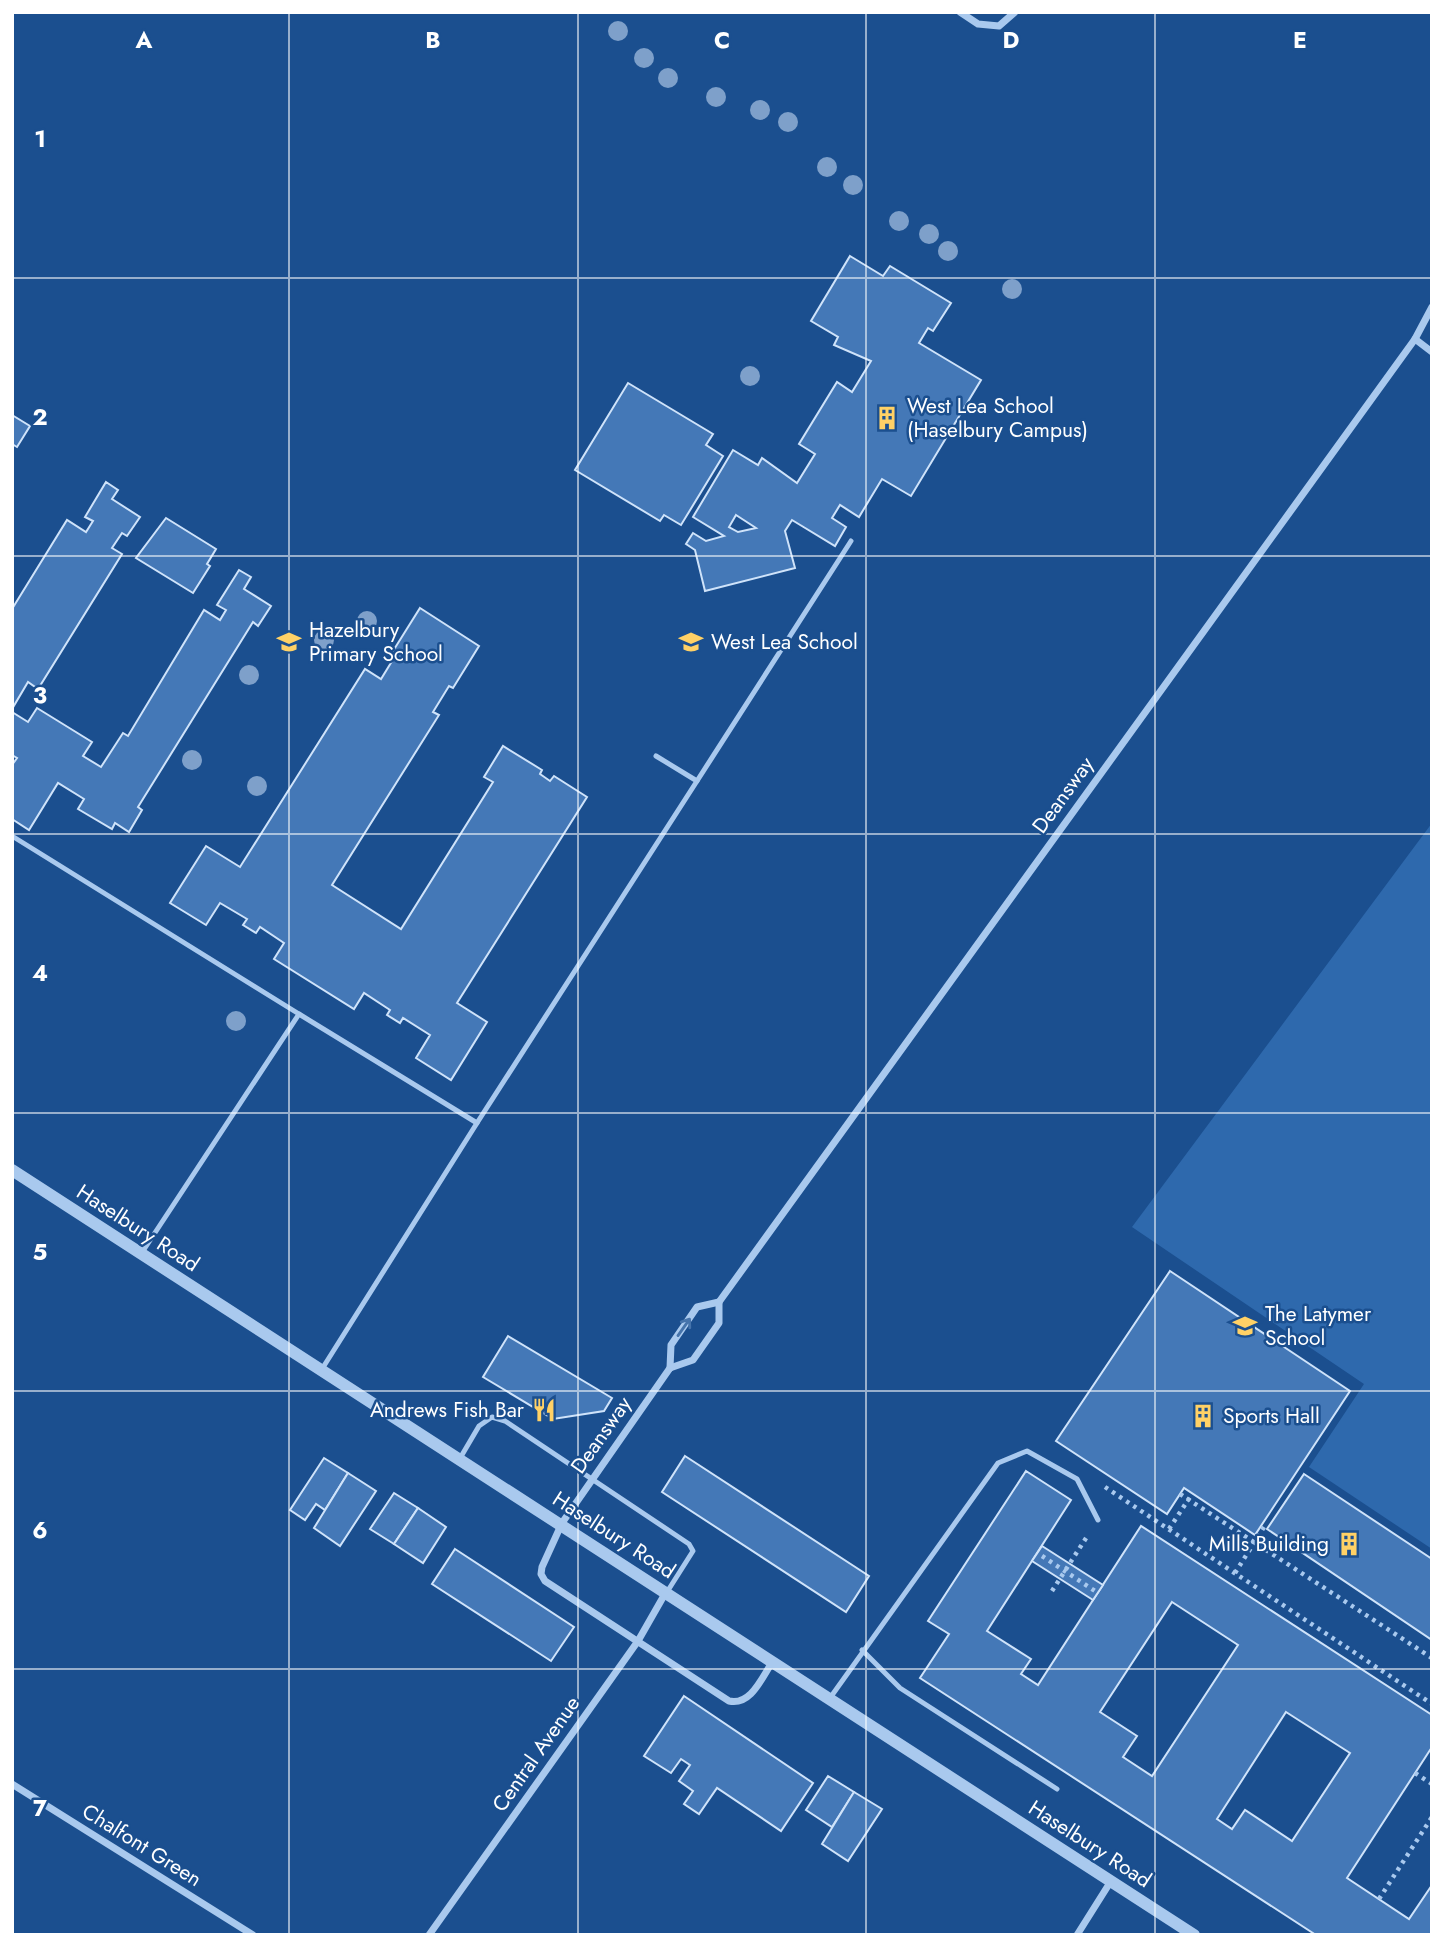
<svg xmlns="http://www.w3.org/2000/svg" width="1444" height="1947" font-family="Jost,sans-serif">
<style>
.green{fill:#2e69ad}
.building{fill:#4478b7;stroke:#cfe3fa;stroke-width:2;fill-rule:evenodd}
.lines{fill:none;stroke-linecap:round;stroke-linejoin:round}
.path{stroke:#a9c9ee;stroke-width:4.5;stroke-dasharray:3.5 5;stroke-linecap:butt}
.service{stroke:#a9c9ee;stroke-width:5}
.minor{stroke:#a9c9ee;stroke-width:7}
.tertiary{stroke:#a9c9ee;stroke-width:12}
.tree{fill:#7ea0ca}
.oneway{stroke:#4674ac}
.grid{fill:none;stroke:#fff;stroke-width:2;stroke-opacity:0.55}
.labels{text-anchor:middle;stroke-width:5;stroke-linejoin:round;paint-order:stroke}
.poi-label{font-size:21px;fill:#fff;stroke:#1b4f8f;text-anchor:start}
.street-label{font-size:21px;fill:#fff;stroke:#1b4f8f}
.grid-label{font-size:23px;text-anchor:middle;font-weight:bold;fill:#fff;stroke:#1b4f8f;stroke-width:5;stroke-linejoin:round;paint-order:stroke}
</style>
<rect width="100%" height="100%" fill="#1b4f8f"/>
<polygon class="green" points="1432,823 1432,1549 1309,1467 1364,1384 1132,1227"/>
<g class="building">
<path d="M850 256 883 276 890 266 951 303 933 331 928 328 919 343 981 380 911 496 882 479 859 517 840 505 832 518 846 527 835 546 792 520 785 531 795 568 705 591 695 550 686 544 693 533 706 541 724 536 693 517 733 450 758 465 762 458 797 483 815 454 799 444 837 382 852 392 871 361 834 345 838 337 811 321ZM736 515 756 528 738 532 729 527Z"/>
<polygon points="628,383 713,434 706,445 723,456 681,525 664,515 660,521 575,470"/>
<polygon points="12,415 30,426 17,447 12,444"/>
<polygon points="106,482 118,490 112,499 140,517 127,536 122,533 112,548 122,554 38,689 28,682 12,709 12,609 67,520 86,532 93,521 85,517"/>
<polygon points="166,518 216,549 207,564 210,566 193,593 136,558"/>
<polygon points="239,570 251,577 244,589 271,606 258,626 253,622 138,807 142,810 129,832 115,823 112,829 78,809 84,799 58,783 29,830 12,819 12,765 17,758 12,755 12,712 28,722 37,708 92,742 83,756 101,767 123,733 128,736 204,610 220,620 226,610 217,605"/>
<polygon points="420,608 479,646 453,688 449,686 433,712 439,715 332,885 401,929 493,782 484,777 503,746 542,770 540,774 550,781 554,776 587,797 457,1003 487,1022 451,1080 416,1058 430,1035 403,1018 400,1023 387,1015 390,1010 364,993 354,1009 274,959 284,943 260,927 256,933 243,925 247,919 220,903 206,925 170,903 206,846 240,867 365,669 381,679 397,653 393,651"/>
<polygon points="1170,1271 1350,1391 1255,1535 1184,1488 1167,1514 1056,1441"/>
<polygon points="508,1336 612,1398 604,1411 553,1419 483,1377"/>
<polygon points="685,1456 869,1576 846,1612 662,1492"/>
<polygon points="324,1458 348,1473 325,1510 316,1504 305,1520 290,1510"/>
<path d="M1026 1471 1071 1500 987 1631 1031 1659 1021 1674 1038 1685 1141 1526 1432 1715V1747L1347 1878 1409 1919 1432 1885V1935H1316L920 1678 949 1634 928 1621ZM1172 1602 1238 1645 1152 1776 1123 1757 1137 1736 1100 1712ZM1286 1712 1350 1753 1292 1841 1245 1810 1232 1829 1217 1819Z"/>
<polygon points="348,1473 376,1491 340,1546 314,1528"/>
<polygon points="1304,1474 1432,1559 1432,1640 1267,1529"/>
<polygon points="394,1493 418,1508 394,1544 370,1529"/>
<polygon points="418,1508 446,1527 423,1563 394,1544"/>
<polygon points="1042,1546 1103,1585 1093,1600 1032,1561"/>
<polygon points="455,1549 574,1627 551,1661 432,1584"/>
<polygon points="684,1696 813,1783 781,1831 717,1788 699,1814 684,1804 693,1791 679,1781 690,1765 681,1759 671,1773 644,1756"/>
<polygon points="828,1776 854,1792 832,1827 806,1810"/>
<polygon points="854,1792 882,1809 848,1861 822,1844"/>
</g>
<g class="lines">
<g class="path">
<polyline points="1105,1487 1432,1704"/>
<polyline points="1180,1494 1432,1658"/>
<polyline points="1169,1529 1192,1494"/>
<polyline points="1042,1556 1098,1593"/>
<polyline points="1235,1573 1264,1527"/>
<polyline points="1052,1591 1088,1535"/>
<polyline points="1415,1773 1432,1784"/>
<polyline points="1379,1899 1432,1817"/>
</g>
<g class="service">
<polyline points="697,781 851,541"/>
<polyline points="12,836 299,1014"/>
<polyline points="141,1254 299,1014 477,1123 697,781 656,756"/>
<polyline points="322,1369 477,1123"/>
<polyline points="459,1460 479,1426 492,1417 505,1421 689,1544 693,1551 667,1592"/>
<polyline points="862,1650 900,1688 1057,1789"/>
<polyline points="830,1698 998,1463 1027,1451 1077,1479 1098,1520"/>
</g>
<g class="minor">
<polyline points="960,12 978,24 999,26 1015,12"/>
<polyline points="1415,339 1432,352"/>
<polyline points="670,1368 671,1345 697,1307 719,1302"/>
<path d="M773 1661C762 1677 751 1706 729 1701L545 1581 541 1574 542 1567 562 1523 670 1368 693 1360 719 1323V1302L1415 339 1432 307"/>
<polyline points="12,1784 253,1935"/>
<polyline points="429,1935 638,1641 666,1592"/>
<polyline points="1077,1935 1111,1881"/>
</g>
<polyline class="tertiary" points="12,1170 1194,1935"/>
</g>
<g class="tree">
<circle cx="618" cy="31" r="10"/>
<circle cx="644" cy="58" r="10"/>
<circle cx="668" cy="78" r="10"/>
<circle cx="716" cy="97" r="10"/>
<circle cx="760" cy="110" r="10"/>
<circle cx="788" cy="122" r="10"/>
<circle cx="827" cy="167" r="10"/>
<circle cx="853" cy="185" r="10"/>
<circle cx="899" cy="221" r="10"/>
<circle cx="929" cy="234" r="10"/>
<circle cx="948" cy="251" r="10"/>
<circle cx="1012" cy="289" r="10"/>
<circle cx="750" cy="376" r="10"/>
<circle cx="367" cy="621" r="10"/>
<circle cx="324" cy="640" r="10"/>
<circle cx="249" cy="675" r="10"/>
<circle cx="192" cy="760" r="10"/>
<circle cx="257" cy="786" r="10"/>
<circle cx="236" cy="1021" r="10"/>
</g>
<defs><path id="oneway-shaft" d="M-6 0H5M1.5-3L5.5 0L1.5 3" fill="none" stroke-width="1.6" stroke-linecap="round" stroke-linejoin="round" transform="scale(1.75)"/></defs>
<use class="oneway" href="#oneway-shaft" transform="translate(684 1327) rotate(-55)"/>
<path class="grid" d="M289 12V1935M578 12V1935M866 12V1935M1155 12V1935M12 278H1432M12 556H1432M12 834H1432M12 1113H1432M12 1391H1432M12 1669H1432"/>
<defs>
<g id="building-bare" transform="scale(1.89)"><path d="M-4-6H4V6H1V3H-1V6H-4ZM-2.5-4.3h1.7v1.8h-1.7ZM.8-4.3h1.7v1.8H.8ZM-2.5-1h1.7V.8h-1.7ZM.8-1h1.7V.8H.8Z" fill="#ffd166" stroke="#1b4f8f" stroke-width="2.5" paint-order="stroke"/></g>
<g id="school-bare" transform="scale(1.89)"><path d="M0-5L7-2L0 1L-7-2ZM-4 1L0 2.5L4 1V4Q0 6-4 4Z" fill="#ffd166" stroke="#1b4f8f" stroke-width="2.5" paint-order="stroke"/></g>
<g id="restaurant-bare" transform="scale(1.89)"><path d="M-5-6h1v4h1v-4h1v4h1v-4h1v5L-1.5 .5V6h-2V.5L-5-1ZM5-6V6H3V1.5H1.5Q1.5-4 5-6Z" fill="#ffd166" stroke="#1b4f8f" stroke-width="2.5" paint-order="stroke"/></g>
</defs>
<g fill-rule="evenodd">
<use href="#building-bare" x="887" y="418"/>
<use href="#school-bare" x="289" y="642"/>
<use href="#school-bare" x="691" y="642"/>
<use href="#school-bare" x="1245" y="1326"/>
<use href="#restaurant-bare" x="544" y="1410"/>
<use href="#building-bare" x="1203" y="1416"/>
<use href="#building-bare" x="1349" y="1544"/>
</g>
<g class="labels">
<g class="poi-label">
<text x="907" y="413">West Lea School<tspan x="907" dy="24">(Haselbury Campus)</tspan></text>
<text x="309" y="637">Hazelbury<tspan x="309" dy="24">Primary School</tspan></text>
<text x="711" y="649">West Lea School</text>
<text x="1265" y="1321">The Latymer<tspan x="1265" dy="24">School</tspan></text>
<text x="524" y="1417" text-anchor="end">Andrews Fish Bar</text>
<text x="1223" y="1423">Sports Hall</text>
<text x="1329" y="1551" text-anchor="end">Mills Building</text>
</g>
<g class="street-label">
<text transform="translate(1063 795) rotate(-54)" y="7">Deansway</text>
<text transform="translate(138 1228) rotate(33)" y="7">Haselbury Road</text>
<text transform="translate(601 1435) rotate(-55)" y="7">Deansway</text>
<text transform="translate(614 1535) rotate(33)" y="7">Haselbury Road</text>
<text transform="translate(536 1754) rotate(-55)" y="7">Central Avenue</text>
<text transform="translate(1090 1844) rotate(33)" y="7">Haselbury Road</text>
<text transform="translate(142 1845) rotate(32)" y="7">Chalfont Green</text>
</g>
</g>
<g class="grid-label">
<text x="144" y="48">A</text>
<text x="433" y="48">B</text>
<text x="722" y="48">C</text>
<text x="1011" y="48">D</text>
<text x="1300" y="48">E</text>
<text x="40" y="147">1</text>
<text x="40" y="425">2</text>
<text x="40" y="703">3</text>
<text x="40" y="981">4</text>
<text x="40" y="1260">5</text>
<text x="40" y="1538">6</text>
<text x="40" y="1816">7</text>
</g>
<rect width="1444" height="1947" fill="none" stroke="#ffffff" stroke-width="28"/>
</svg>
